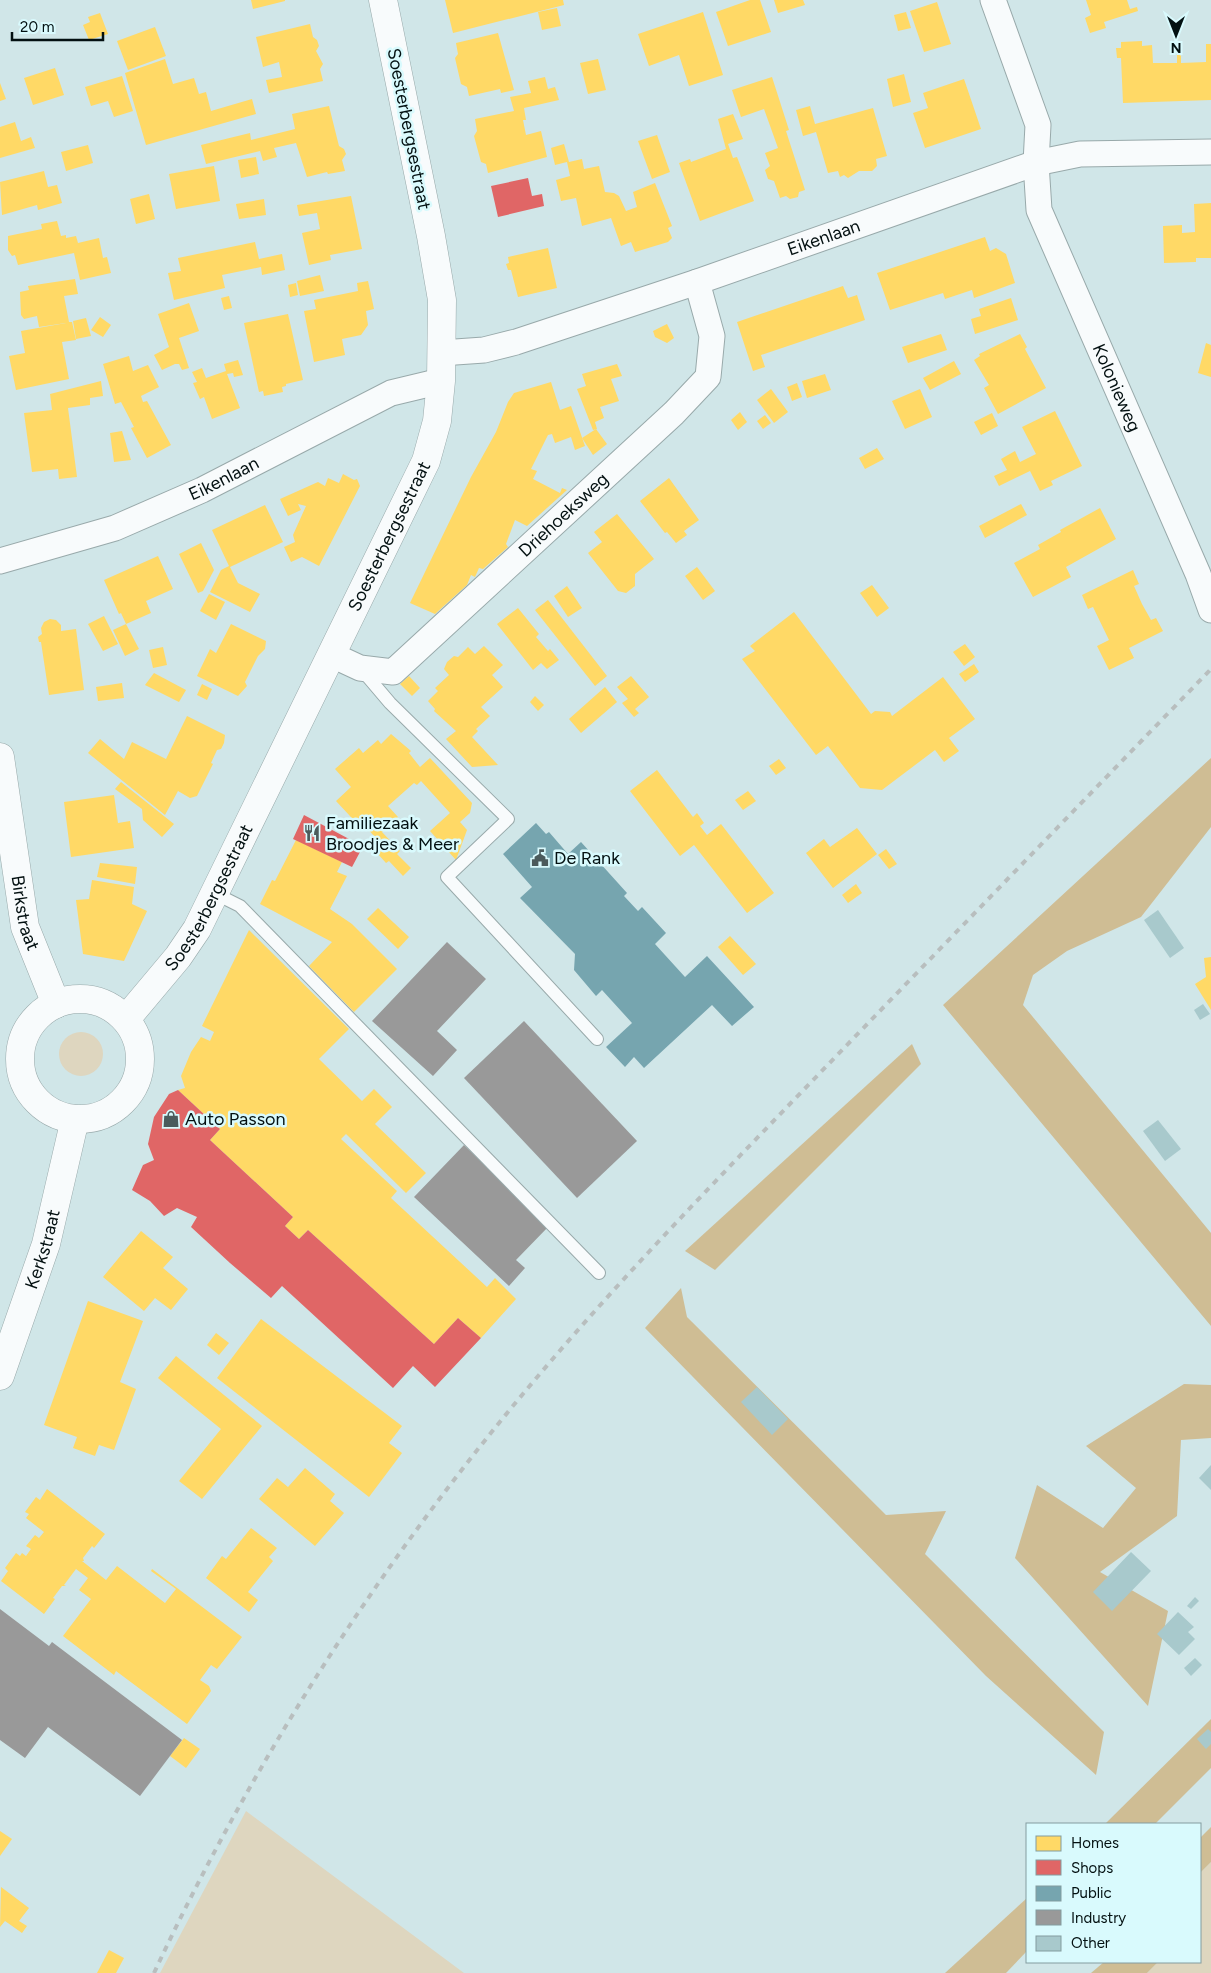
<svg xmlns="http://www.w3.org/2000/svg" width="1211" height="1973" font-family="Figtree,sans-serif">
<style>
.green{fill:#ded6bf}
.forest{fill:#cfbd94}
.homes{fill:#ffd966}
.shops{fill:#e06666}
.public{fill:#76a5af}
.industry{fill:#999}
.building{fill:#a8c9cc}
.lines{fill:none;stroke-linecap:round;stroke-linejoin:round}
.service-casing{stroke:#98a9aa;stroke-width:14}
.minor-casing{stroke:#98a9aa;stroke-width:27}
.tertiary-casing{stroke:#98a9aa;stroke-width:29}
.secondary-casing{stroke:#98a9aa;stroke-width:29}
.service{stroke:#f8fbfc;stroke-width:12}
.minor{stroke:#f8fbfc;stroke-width:25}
.tertiary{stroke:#f8fbfc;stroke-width:28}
.secondary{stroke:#f8fbfc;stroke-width:28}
.rail{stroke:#b8bebe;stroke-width:4;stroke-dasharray:6 6;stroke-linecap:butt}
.labels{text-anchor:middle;stroke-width:5;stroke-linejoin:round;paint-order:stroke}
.street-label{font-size:18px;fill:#031011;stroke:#d9fafd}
.poi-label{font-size:18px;fill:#031011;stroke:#d9fafd;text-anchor:start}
</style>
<rect width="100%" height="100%" fill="#d0e6e8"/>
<g class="green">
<circle cx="81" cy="1054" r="22"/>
<polygon points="246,1811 464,1973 160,1973"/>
<polygon points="1211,1862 1211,1973 1147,1973 1158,1962 1200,1962 1200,1873"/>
</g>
<g class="forest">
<polygon points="1211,758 1211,827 1141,917 1067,951 1033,975 1023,1005 1211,1233 1211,1326 943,1005"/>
<polygon points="912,1044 921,1064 715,1270 685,1251"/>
<polygon points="681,1288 687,1317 886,1515 946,1511 925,1554 1104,1732 1096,1775 986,1676 645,1328"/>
<polygon points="1184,1384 1211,1385 1211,1438 1181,1440 1177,1516 1100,1572 1168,1611 1148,1706 1015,1558 1037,1485 1103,1528 1136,1488 1086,1446"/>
<polygon points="1211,1719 1211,1768 1155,1824 1105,1824"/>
<polygon points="1211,1827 1211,1862 1200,1873 1200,1838"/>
<polygon points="1027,1898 1027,1951 1006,1973 945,1973"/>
<polygon points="1104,1962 1158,1962 1147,1973 1091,1973"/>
</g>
<g class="homes">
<polygon points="251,0 285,0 285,1 253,9"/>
<polygon points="445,0 563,0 564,5 453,33"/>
<polygon points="750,0 760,0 771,32 728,46 716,12"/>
<polygon points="774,0 803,0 805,5 778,13"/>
<polygon points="1086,0 1127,0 1130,9 1137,7 1138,11 1104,22 1106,28 1090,33 1085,18 1091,15"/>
<polygon points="937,2 951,44 924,52 910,11"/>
<polygon points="557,8 561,26 542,30 538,12"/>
<polygon points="703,12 723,75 689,86 679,55 649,66 638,34"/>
<polygon points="906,12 911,28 898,31 894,15"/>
<polygon points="100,13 108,34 89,40 83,25 90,22 88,17"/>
<polygon points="310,24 313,37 317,40 319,46 316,51 323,64 320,69 323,81 269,93 266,80 282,77 279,62 263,67 256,37"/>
<polygon points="155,27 166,56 128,70 117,41"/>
<polygon points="498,33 514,90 501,93 500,89 469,96 467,87 461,84 455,58 458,54 456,43"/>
<polygon points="1142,41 1142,46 1152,45 1153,63 1177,63 1177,55 1181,55 1181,63 1206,62 1206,44 1211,44 1211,100 1123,103 1121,58 1117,58 1116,48 1121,48 1121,42"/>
<polygon points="165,59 173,84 194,78 199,94 206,92 211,111 252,99 256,114 146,145 125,73"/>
<polygon points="598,59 606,90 588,94 580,63"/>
<polygon points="55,68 64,95 33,105 24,78"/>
<polygon points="904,74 911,102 893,107 887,79"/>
<polygon points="122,76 133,111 114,117 108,101 91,106 85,87"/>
<polygon points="545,77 548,89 555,87 559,100 524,108 526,120 523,120 526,135 541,131 547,157 488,173 486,164 481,162 474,136 477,131 475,119 514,111 510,97 531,93 528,81"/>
<polygon points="772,77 789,130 786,131 805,190 799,192 798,197 790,199 786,196 780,198 774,181 768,179 765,170 770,166 765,153 778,148 764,109 741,117 732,90"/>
<polygon points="964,79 981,129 925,148 913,113 928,108 923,93"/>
<polygon points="0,83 6,99 0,101"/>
<polygon points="329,106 339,146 344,149 346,154 342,160 345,171 328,174 327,172 307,177 296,143 274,148 277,157 263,161 260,151 206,164 201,145 250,133 251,140 295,129 292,114"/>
<polygon points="810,106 815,124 873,108 887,156 876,159 877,166 872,171 859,171 848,178 844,175 840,177 838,171 828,173 816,132 803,136 796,110"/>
<polygon points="733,114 743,139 728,144 733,158 737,157 754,201 700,221 679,163 690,159 691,162 726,149 718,119"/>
<polygon points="15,122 21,141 31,137 35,148 0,158 0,127"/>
<polygon points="657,135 670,172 652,179 638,141"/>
<polygon points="564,144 569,162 582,159 584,169 599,166 605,192 614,193 619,196 626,211 637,207 633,192 655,183 672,226 668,228 672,238 668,242 635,252 631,242 621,246 611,218 582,226 576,198 561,201 556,180 570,176 567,162 555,165 551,148"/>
<polygon points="88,145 93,163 66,171 61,152"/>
<polygon points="256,157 259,174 241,178 238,160"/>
<polygon points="214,166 220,201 176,209 169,174"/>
<polygon points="44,171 48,187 57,185 62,203 38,210 37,205 2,215 0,182"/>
<polygon points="149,194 155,219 136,224 130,199"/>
<polygon points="351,196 362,249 330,255 331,260 309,265 302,233 320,229 317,213 299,216 297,205"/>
<polygon points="264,199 266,215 239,219 236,204"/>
<polygon points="1211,203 1211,258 1196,258 1196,262 1164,263 1163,226 1182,225 1182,233 1195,232 1194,204"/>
<polygon points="57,221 61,236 66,235 66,238 76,236 78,243 99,238 103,258 107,257 111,273 80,280 74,253 18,265 15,255 12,256 8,250 8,236 42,229 41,224"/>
<polygon points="985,237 990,251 996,248 1006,254 1015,283 974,298 972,290 945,299 943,293 890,310 877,273"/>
<polygon points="255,242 259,259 282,254 285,270 262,275 261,267 222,275 225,288 174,300 168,273 181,271 178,258"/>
<polygon points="548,248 557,288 518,297 511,270 508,270 506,264 509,263 508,257"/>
<polygon points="320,275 324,291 300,296 297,281"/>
<polygon points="75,279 78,294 64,296 69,322 72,322 76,340 62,342 69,379 16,390 9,356 25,353 21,331 66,323 39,327 37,316 24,319 21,315 20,292 29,290 28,286"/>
<polygon points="368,281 374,309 366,311 368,325 361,335 342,339 345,355 314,362 304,311 316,309 314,300 358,291 357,283"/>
<polygon points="296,283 298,295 290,297 288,285"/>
<polygon points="843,286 848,298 857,295 865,320 761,355 765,367 753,371 737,322"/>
<polygon points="229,296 232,308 224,310 221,298"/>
<polygon points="1011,298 1018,320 975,334 971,319 981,316 979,309"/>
<polygon points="189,303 199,331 179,338 189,368 182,370 179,364 175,364 162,370 154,355 169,347 158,314"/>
<polygon points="288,314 303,380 286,384 286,386 282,387 283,392 264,396 263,391 259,392 244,323"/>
<polygon points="100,317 111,325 103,337 91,330"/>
<polygon points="86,318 91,336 76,339 73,321"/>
<polygon points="667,324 674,338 667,343 655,337 653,331"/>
<polygon points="941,334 947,350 908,363 902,347"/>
<polygon points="1020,334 1027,347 1025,349 1046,388 998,414 984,388 989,385 974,360 980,356 979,354"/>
<polygon points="1206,343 1211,345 1211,377 1198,373"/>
<polygon points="129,356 133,371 148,365 159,387 141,396 143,402 147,401 171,445 147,458 131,428 134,427 121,402 115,404 103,364"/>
<polygon points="238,360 243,375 234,377 233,373 227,374 240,408 212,419 204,397 200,399 193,383 197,382 192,372 202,368 206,378 226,371 224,364"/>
<polygon points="954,361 961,374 930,390 923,378"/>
<polygon points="617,364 622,376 611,379 619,401 600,407 604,418 595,422 597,429 593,430 577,389 586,386 582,374"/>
<polygon points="825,374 831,390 807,398 802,381"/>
<polygon points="101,381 103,396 90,398 90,405 68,408 77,477 59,479 58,469 32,472 24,413 52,410 50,394"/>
<polygon points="551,382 560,410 571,406 585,446 575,450 571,437 555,443 552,434 548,435 531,469 537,471 533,479 560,493 562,488 567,490 527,526 515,520 506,544 508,547 483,569 479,568 475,577 471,575 467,585 435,614 410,603 471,477 496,432 508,402 514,393"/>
<polygon points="797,383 802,397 792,401 787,387"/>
<polygon points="771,389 788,412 774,423 757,400"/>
<polygon points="920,389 932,417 905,429 892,401"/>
<polygon points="1055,411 1082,466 1051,481 1053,485 1040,491 1030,471 999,486 994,476 1007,470 1001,459 1015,451 1020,462 1036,454 1022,427"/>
<polygon points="740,412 747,422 738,430 731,420"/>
<polygon points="992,413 998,426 981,435 974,422"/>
<polygon points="765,415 771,423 763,429 757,421"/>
<polygon points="596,429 607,444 593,455 582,438"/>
<polygon points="122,431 131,460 114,462 110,433"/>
<polygon points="877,448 884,459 865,469 859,458"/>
<polygon points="343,474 354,480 357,479 360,486 319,566 302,557 291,562 284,547 295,542 293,535 306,506 298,504 301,510 288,516 280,499 318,482 325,486 328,478 339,483"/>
<polygon points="669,478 699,520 684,531 687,535 676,543 667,532 665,533 640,501"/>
<polygon points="1021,504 1027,515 985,538 979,526"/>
<polygon points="265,505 283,542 230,567 238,583 260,594 250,612 210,592 221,570 229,566 212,530"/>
<polygon points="1100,508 1116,539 1066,567 1071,577 1033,597 1014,563 1040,549 1038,545 1061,532 1060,530"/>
<polygon points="617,514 654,559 635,574 635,586 626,593 618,591 588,553 602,542 594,532"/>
<polygon points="201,543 214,570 203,591 198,593 179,554"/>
<polygon points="158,556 173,589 146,601 151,613 126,624 121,613 119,614 104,580"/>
<polygon points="697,567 715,591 703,600 685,576"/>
<polygon points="1133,570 1139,584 1134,586 1142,604 1151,620 1156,618 1163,631 1129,648 1134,658 1109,670 1097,646 1109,640 1093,607 1088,609 1082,595"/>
<polygon points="872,585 889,608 877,617 860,593"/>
<polygon points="567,586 582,608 568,617 554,596"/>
<polygon points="209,594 225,602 216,620 200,611"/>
<polygon points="548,600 607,676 595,686 535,610"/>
<polygon points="518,608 539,634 536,637 548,651 550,649 559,660 547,669 541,663 533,670 497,624"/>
<polygon points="794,612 871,714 875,711 890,712 892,716 943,677 975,719 949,738 959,751 944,762 935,750 882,790 860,788 828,746 816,755 742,659 755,651 750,646"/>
<polygon points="104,616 118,644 103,651 88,624"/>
<polygon points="50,619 56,620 61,625 61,631 76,629 84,690 49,695 41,642 39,642 38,637 42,634 41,628 44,622"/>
<polygon points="126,624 139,649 125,656 113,630"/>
<polygon points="231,624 266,641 265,649 258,656 245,682 247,686 238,696 197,676 210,649 216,653"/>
<polygon points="965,644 975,657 964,666 953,652"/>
<polygon points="484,646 503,665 492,675 503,687 481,707 490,716 476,729 478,731 472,737 498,765 472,767 446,739 456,731 434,711 435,709 428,701 438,691 435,688 449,675 444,669 447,662 454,656 458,657 468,647 475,654"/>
<polygon points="163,647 167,665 153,668 149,650"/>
<polygon points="974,664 979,672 965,682 959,674"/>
<polygon points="154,673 186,690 179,702 145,685"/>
<polygon points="409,676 420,688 412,696 400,684"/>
<polygon points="631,676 649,697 635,709 639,713 634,717 622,703 628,699 617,687"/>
<polygon points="122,683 124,698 98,701 96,687"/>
<polygon points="202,684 212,689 207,700 197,695"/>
<polygon points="605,687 617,702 581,733 569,719"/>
<polygon points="535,696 544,705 538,711 530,702"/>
<polygon points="187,716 225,735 224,743 221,749 217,750 211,763 213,764 197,796 190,798 178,791 165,815 88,753 100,739 124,759 132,742 166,759"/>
<polygon points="391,734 411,751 409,753 420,767 430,758 472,803 470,813 460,822 467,830 456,860 430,831 450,813 421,781 417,785 414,783 388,806 398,817 382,832 400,851 397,854 411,868 403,876 389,861 386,863 367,842 374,836 366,827 363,830 336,801 351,787 335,769 359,748 363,753 378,740 381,744"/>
<polygon points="779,759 786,768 776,775 769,766"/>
<polygon points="657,770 693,817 697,813 704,823 700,826 707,835 721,824 774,893 747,913 694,845 680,856 630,791"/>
<polygon points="121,782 174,824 162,837 143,820 142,809 115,789"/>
<polygon points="748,791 756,801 743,810 735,800"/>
<polygon points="114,795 118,823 130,821 134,848 71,857 64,802"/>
<polygon points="857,828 877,854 833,888 806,853 824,839 830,847"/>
<polygon points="296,840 342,862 337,872 347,876 330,909 352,924 397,969 354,1012 309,966 332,942 260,904 272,880 275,881"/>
<polygon points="886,849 897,864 889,869 878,855"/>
<polygon points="100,863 137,867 135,884 97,877"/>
<polygon points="92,880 134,887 132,904 147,911 124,961 83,954 76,900 89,899"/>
<polygon points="856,884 862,893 848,903 842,895"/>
<polygon points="378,908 409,937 398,949 367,919"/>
<polygon points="249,930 349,1029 319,1059 362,1101 374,1089 392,1107 375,1124 426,1173 406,1193 346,1134 341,1139 397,1191 391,1198 487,1287 495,1278 516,1299 481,1338 458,1318 434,1344 308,1230 299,1239 285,1226 293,1217 210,1140 220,1129 178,1090 185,1088 181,1076 191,1052 201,1037 210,1041 214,1032 202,1026"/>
<polygon points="730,936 756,964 743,975 718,947"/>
<polygon points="1211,957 1211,1010 1195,984 1206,977 1204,958"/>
<polygon points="141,1231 173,1257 163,1268 188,1289 171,1310 155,1298 144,1311 103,1277"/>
<polygon points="88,1301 143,1321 120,1382 136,1389 114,1450 99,1445 95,1456 73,1448 77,1437 44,1425"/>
<polygon points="261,1319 402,1426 389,1443 402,1453 369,1497 217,1378"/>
<polygon points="216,1333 229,1343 219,1355 207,1345"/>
<polygon points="176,1356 262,1426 202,1499 179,1481 221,1429 158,1378"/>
<polygon points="305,1468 335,1494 330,1501 344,1513 315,1546 259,1499 277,1478 288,1487"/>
<polygon points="47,1489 105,1534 94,1548 92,1546 83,1558 84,1561 82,1561 106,1580 117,1566 165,1603 176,1589 151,1571 152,1569 242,1637 217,1669 211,1665 200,1680 209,1686 211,1691 187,1724 116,1671 114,1675 63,1636 91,1599 79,1590 88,1578 76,1569 64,1585 66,1586 62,1586 53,1598 55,1599 44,1614 1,1581 8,1571 5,1568 16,1553 20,1556 22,1553 26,1556 31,1549 26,1546 35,1535 39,1538 44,1532 26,1518 29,1514 25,1512 36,1497 40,1500"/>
<polygon points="251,1528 277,1548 269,1557 273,1561 248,1592 258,1600 249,1612 206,1578 222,1556 226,1559"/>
<polygon points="184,1738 200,1749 186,1768 170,1756"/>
<polygon points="0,1831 12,1839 0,1856"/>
<polygon points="1,1887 29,1908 19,1921 27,1926 22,1933 5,1921 0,1927"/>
<polygon points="109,1950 124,1958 116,1973 97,1973"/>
</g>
<g class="shops">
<polygon points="528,178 532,196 542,194 544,206 498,217 491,186"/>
<polygon points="304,815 351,840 348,846 360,852 352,867 293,839"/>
<polygon points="178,1090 220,1129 210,1140 293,1217 285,1226 299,1239 308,1230 434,1344 458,1318 481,1338 435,1387 413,1366 393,1388 282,1286 271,1298 230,1263 191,1227 197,1217 177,1208 164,1216 150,1201 132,1190 143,1165 154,1160 148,1144 154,1117 169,1094"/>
</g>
<polygon class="public" points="536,823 546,834 549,832 568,854 581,842 627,893 624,896 638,911 642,907 666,933 655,944 685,977 707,956 754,1007 732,1026 712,1005 644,1068 634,1057 625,1067 606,1047 632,1023 602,990 596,996 574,970 575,954 520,898 532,887 503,854"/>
<g class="industry">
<polygon points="447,942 486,979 437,1031 457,1050 433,1076 372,1021"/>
<polygon points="524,1021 637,1141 577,1198 464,1078"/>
<polygon points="464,1145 549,1226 516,1260 525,1268 509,1286 414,1197"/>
<polygon points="0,1609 49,1646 52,1642 182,1740 140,1796 48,1727 25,1758 0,1740"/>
</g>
<g class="building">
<polygon points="1158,910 1184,948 1170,958 1144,920"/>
<polygon points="1203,1004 1210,1014 1200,1020 1194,1010"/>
<polygon points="1158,1120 1181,1149 1165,1161 1143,1131"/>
<polygon points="757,1387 788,1419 772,1435 741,1402"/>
<polygon points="1211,1465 1211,1490 1199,1478"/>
<polygon points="1131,1552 1151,1571 1112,1611 1093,1592"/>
<polygon points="1195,1597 1199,1601 1191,1609 1187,1606"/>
<polygon points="1178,1612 1194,1627 1188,1632 1195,1639 1179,1655 1157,1634"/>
<polygon points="1195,1658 1202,1665 1191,1676 1184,1668"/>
<polygon points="1208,1729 1211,1732 1211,1744 1206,1749 1197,1739"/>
</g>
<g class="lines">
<g class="service-casing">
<g id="service">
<polyline points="362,670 390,703 508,819 447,877 597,1039"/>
<polyline points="214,893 240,906 599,1273"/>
</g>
</g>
<g class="minor-casing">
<g id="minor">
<path id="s1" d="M993 0 1038 125 1036 163 1039 210 1198 574 1211 610"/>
<path id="s2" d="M441 353 484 350 516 342 697 282 1036 163 1080 154 1211 152"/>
<path id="s3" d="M0 561 115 528 202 490 391 393 441 381"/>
<path id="s4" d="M332 655 360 668 393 672 674 413 708 377 712 336 697 282"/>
</g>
</g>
<g class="tertiary-casing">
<g id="tertiary">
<path id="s5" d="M126 1019 178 957 197 929 426 461 437 421 441 381 442 300 431 236 383 0"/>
</g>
</g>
<g class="secondary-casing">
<g id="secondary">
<path id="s6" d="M0 757 25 927 56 1004"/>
<circle cx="80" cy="1059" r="60"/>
<path id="s7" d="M0 1376 46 1244 75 1119"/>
</g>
</g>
<use href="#service" class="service"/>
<use href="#minor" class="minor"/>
<use href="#tertiary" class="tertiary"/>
<use href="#secondary" class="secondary"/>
<path class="rail" d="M154 1973C253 1761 382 1560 533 1382 632 1265 739 1157 845 1047 967 921 1089 795 1211 669"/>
</g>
<defs>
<g id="restaurant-bare" transform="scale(1.35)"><path d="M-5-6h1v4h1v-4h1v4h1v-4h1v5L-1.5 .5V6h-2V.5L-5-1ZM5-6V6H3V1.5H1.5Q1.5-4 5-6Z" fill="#4b5b5c" stroke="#d9fafd" stroke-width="2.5" paint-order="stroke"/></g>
<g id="civic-bare" transform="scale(1.35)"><path d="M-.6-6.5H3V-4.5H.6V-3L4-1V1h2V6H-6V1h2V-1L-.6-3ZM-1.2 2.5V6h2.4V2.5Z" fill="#4b5b5c" stroke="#d9fafd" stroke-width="2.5" paint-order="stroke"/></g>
<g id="shop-bare" transform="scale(1.35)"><path d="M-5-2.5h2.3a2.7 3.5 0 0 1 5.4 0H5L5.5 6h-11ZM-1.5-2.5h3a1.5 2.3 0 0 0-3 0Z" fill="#4b5b5c" stroke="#d9fafd" stroke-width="2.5" paint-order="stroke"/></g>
</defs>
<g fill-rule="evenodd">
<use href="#restaurant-bare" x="312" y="833"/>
<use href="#civic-bare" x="540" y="858"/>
<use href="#shop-bare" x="171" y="1119"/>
</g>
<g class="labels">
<g class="street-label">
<text transform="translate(409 129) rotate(79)" y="6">Soesterbergsestraat</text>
<text dy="6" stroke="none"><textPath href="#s2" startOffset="401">Eikenlaan</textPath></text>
<text dy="6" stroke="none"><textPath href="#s1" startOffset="412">Kolonieweg</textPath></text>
<text dy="6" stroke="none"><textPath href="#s3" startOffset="239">Eikenlaan</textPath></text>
<text dy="6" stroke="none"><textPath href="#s4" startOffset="296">Driehoeksweg</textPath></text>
<text dy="6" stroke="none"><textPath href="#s5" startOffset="552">Soesterbergsestraat</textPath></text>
<text dy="6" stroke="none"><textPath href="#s5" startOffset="148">Soesterbergsestraat</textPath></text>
<text dy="6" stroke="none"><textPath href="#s6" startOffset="158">Birkstraat</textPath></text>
<text dy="6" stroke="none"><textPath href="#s7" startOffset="134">Kerkstraat</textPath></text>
</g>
<g class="poi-label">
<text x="326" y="829">Familiezaak<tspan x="326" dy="21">Broodjes &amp; Meer</tspan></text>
<text x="554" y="864">De Rank</text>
<text x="185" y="1125">Auto Passon</text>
</g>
</g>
<rect x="1026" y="1823" width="175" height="140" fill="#d9fafd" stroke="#839c9f"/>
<rect x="1036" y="1836" width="25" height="15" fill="#ffd966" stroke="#839c9f"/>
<text x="1071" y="1848" font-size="15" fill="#031011">Homes</text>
<rect x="1036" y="1860" width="25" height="15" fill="#e06666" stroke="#839c9f"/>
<text x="1071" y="1873" font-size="15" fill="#031011">Shops</text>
<rect x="1036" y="1886" width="25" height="15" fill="#76a5af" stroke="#839c9f"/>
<text x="1071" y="1898" font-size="15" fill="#031011">Public</text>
<rect x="1036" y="1910" width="25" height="15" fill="#999999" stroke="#839c9f"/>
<text x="1071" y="1923" font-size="15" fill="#031011">Industry</text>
<rect x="1036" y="1936" width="25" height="15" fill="#a8c9cc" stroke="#839c9f"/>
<text x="1071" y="1948" font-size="15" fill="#031011">Other</text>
<g transform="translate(1176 35) rotate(180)" stroke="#d9fafd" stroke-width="4" paint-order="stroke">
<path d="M0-4L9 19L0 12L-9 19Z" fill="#031011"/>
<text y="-8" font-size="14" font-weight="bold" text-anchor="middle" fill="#031011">N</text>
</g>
<path d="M12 32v8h91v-8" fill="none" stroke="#031011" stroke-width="2.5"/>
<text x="20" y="32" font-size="15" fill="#031011" stroke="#d9fafd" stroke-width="4" paint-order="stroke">20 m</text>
</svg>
